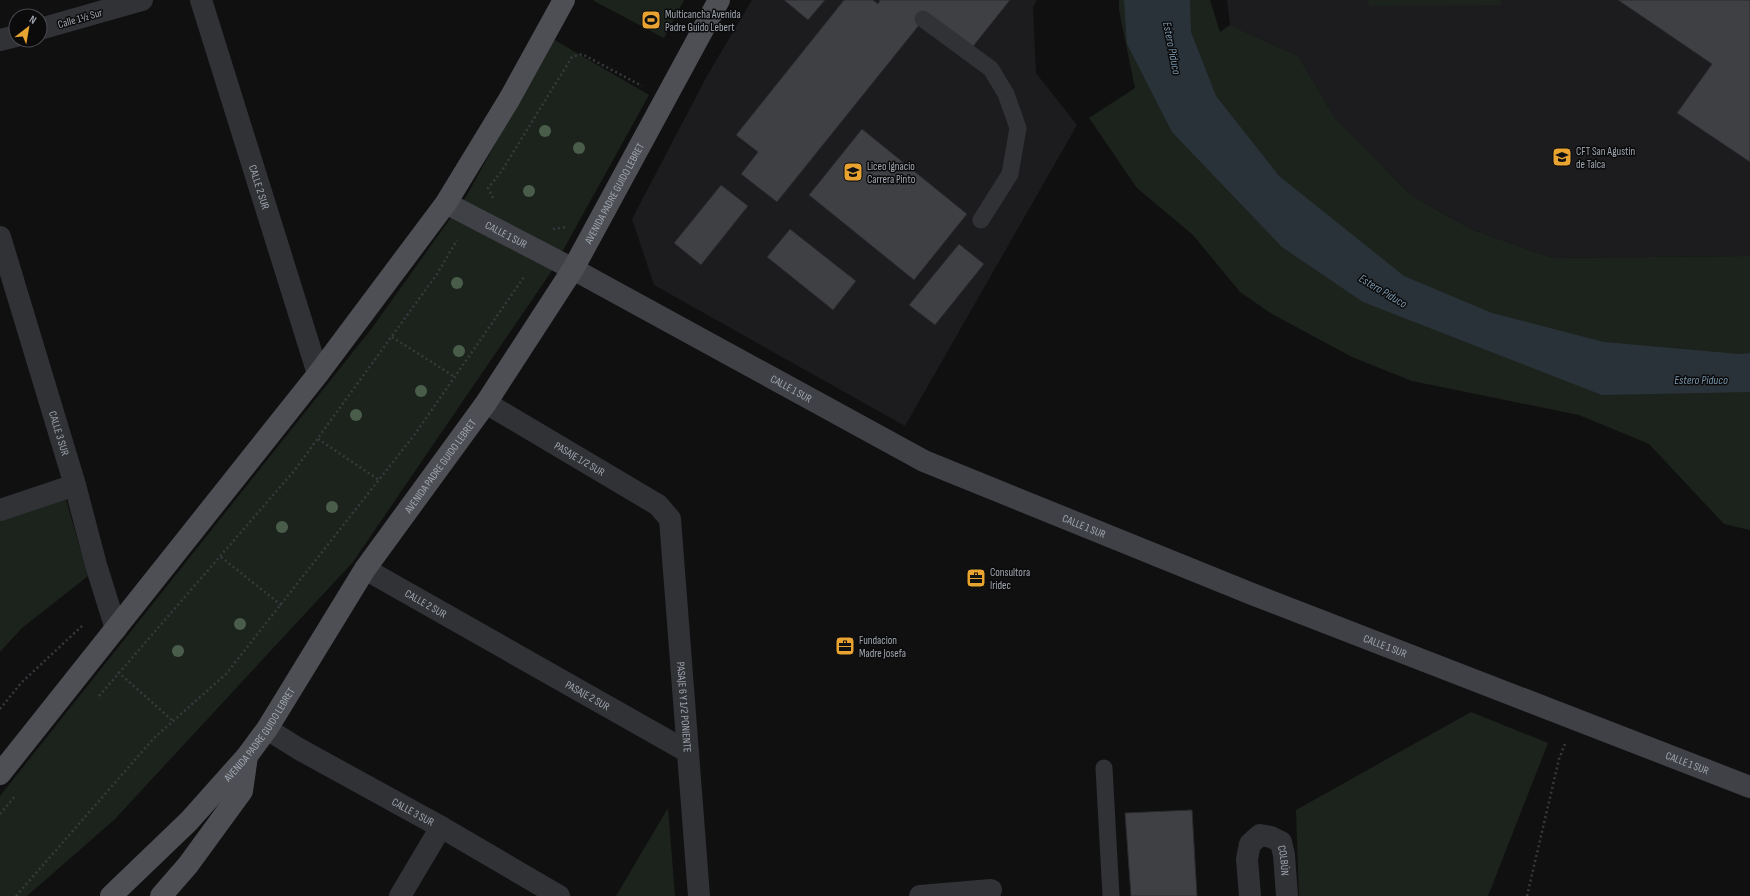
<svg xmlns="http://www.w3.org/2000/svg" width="1750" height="896" font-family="'Sofia Sans Condensed',sans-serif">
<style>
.built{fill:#1c1c1e}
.green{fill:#1c231d}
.water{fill:#2a3239}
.building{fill:#3f4044;stroke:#2a2a2d}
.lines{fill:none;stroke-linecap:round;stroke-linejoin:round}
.path{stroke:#37393d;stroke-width:2.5;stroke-dasharray:2 3;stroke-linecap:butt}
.lane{stroke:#313236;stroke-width:17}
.street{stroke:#313236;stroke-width:22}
.secondary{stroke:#3f4146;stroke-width:22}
.primary{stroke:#4d4f55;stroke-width:22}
.tree{fill:#4a5d4b}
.labels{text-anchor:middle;stroke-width:3;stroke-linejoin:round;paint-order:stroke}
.poi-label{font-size:11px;fill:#a1a7b1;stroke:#0b0b0c;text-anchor:start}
.street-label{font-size:11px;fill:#a1a7b1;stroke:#0b0b0c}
.water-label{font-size:12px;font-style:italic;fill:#7996ac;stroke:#0b0b0c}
</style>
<rect width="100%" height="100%" fill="#101011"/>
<g class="built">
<polygon points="752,0 1037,0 1033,7 1036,73 1077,125 905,426 654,285 632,219 708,74"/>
<polygon points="1227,0 1750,0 1750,256 1552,258 1471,229 1412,196 1335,118 1298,56 1230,25"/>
</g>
<g class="green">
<polygon points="594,0 684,0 664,38 594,1"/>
<polygon points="1119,0 1210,0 1220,32 1230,25 1298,56 1335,118 1412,196 1471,229 1552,258 1750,256 1750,530 1724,524 1649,444 1579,415 1412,381 1352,357 1272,314 1240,292 1193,235 1137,188 1089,118 1135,88 1119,10"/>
<polygon points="1368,0 1501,0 1501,5 1369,6"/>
<polygon points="553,39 649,95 551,272 353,562 114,820 27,896 0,896 0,796 372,328 467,195"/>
<polygon points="65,496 88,576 22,628 0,652 0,518"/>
<polygon points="1471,712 1548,743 1488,896 1299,896 1296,810"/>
<polygon points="668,808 675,896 616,896"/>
</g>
<polygon class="water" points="1124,0 1190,0 1191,32 1216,96 1279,176 1404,276 1492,313 1604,342 1739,354 1750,353 1750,392 1602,395 1363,302 1282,247 1172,132 1127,44"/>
<g class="building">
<polygon points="784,0 825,0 808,20"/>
<polygon points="844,0 873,0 878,4 880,0 1010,0 971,49 928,14 777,202 741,174 758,152 736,135"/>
<polygon points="1618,0 1750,0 1750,162 1677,113 1712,64"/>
<polygon points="862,129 967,214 914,280 809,195"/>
<polygon points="721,185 748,206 701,265 674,243"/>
<polygon points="790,229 856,281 833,310 767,257"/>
<polygon points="959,244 984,264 935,325 909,305"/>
<polygon points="1192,810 1197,896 1131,896 1125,813"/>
</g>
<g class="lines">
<g class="path">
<polyline points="493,198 488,188 501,172 572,57 582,54 642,86"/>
<polyline points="553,229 566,227"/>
<polyline points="392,337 455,377"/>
<polyline points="318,439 379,480"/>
<polyline points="221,557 281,605"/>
<polyline points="118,672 173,721"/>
<polyline points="99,696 294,471 437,274 457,240"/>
<polyline points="0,709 21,683 82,626"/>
<polyline points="0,814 15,796"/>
<polyline points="16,896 154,738 226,674 415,434 524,277"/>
<polyline points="1527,896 1559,759 1565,744"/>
</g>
<g class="lane">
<polyline points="923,19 991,69 1006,94 1018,128 1010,174 981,220"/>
<polyline points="1104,768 1111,896"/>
</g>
<g class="street">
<path id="s1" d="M201 0 318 374"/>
<polyline points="40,29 142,0"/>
<polyline points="0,40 16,36"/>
<path id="s2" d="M0 237 75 485 96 565 116 629"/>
<path id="s3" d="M486 403 658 505 670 519 699 896"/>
<polyline points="0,510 75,485"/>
<path id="s4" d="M365 569 688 752"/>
<path id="s5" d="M267 729 299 749 441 827 559 896"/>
<polyline points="400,896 441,827"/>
<polyline points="920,896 991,890"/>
<path id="s6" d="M1250 896 1247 859 1250 844 1260 835 1271 837 1281 842 1284 855 1287 896"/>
</g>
<path class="secondary" id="s7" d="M446 203 573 269 924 461 1252 594 1750 787"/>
<g class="primary">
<polyline points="0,774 318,374 446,203 510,98 564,0"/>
<path id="s8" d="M111 896 189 821 247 756 267 729 365 569 486 403 573 269 719 0"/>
<polyline points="161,896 188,865 242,791 247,756"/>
</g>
</g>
<g class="tree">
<circle cx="545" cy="131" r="6"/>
<circle cx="579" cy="148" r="6"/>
<circle cx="529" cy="191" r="6"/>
<circle cx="457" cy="283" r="6"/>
<circle cx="459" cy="351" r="6"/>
<circle cx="421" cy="391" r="6"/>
<circle cx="356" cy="415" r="6"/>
<circle cx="332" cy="507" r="6"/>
<circle cx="282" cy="527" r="6"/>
<circle cx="240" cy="624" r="6"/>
<circle cx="178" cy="651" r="6"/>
</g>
<defs>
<g id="stadium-square" transform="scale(1)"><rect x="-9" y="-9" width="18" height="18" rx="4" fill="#e8a330" stroke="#0b0b0c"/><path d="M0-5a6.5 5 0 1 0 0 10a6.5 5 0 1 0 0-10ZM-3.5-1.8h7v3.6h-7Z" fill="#111"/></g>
<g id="university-square" transform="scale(1)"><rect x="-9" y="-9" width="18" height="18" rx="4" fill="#e8a330" stroke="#0b0b0c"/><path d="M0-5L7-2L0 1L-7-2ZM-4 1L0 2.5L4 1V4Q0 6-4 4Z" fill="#111"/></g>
<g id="school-square" transform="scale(1)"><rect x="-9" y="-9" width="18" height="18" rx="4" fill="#e8a330" stroke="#0b0b0c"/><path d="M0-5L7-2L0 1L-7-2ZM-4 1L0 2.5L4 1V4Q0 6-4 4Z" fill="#111"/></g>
<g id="office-square" transform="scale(1)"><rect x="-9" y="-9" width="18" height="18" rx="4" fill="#e8a330" stroke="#0b0b0c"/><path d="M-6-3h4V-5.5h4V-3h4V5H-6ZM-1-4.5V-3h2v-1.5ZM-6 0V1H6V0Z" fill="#111"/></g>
</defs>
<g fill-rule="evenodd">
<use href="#stadium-square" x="651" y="20"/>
<use href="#university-square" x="1562" y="157"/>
<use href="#school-square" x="853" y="172"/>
<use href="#office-square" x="976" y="578"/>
<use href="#office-square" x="845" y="646"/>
</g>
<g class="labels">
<g class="poi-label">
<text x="665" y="18">Multicancha Avenida<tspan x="665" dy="13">Padre Guido Lebert</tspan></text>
<text x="1576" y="155">CFT San Agustin<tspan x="1576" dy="13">de Talca</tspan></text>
<text x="867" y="170">Liceo Ignacio<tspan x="867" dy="13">Carrera Pinto</tspan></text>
<text x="990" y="576">Consultora<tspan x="990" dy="13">Iridec</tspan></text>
<text x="859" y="644">Fundacion<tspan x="859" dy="13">Madre Josefa</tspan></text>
</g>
<g class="street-label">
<text transform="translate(80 18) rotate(-16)" y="4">Calle 1½ Sur</text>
<text dy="4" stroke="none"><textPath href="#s1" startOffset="196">CALLE 2 SUR</textPath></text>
<text dy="4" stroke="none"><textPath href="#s8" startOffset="868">AVENIDA PADRE GUIDO LEBRET</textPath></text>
<text dy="4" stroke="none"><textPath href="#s7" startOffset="68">CALLE 1 SUR</textPath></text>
<text dy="4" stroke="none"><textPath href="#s7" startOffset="392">CALLE 1 SUR</textPath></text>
<text dy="4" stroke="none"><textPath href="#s2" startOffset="205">CALLE 3 SUR</textPath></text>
<text dy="4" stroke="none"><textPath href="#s3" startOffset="109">PASAJE 1/2 SUR</textPath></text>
<text dy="4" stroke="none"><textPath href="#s8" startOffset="544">AVENIDA PADRE GUIDO LEBRET</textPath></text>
<text dy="4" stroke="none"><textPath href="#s7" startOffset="716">CALLE 1 SUR</textPath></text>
<text dy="4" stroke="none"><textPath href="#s4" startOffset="70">CALLE 2 SUR</textPath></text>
<text dy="4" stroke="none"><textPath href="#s7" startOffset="1040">CALLE 1 SUR</textPath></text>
<text dy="4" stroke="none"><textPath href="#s4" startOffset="256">PASAJE 2 SUR</textPath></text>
<text dy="4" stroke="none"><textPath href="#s3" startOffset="407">PASAJE 6 Y 1/2 PONIENTE</textPath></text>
<text dy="4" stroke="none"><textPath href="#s8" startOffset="220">AVENIDA PADRE GUIDO LEBRET</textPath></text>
<text dy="4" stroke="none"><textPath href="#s7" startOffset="1364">CALLE 1 SUR</textPath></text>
<text dy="4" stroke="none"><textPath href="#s5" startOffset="168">CALLE 3 SUR</textPath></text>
<text dy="4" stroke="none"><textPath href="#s6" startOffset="107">COLBÚN</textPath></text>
</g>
<g class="water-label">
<text transform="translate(1172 48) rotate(79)" y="4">Estero Piduco</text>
<text transform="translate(1383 291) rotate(31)" y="4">Estero Piduco</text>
<text x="1701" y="384">Estero Piduco</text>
</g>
</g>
<g transform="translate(28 28) rotate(31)"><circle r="19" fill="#0b0b0c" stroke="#47494e"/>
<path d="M0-3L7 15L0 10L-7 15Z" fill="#e8a330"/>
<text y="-6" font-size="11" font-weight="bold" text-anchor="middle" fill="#a1a7b1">N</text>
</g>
</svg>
